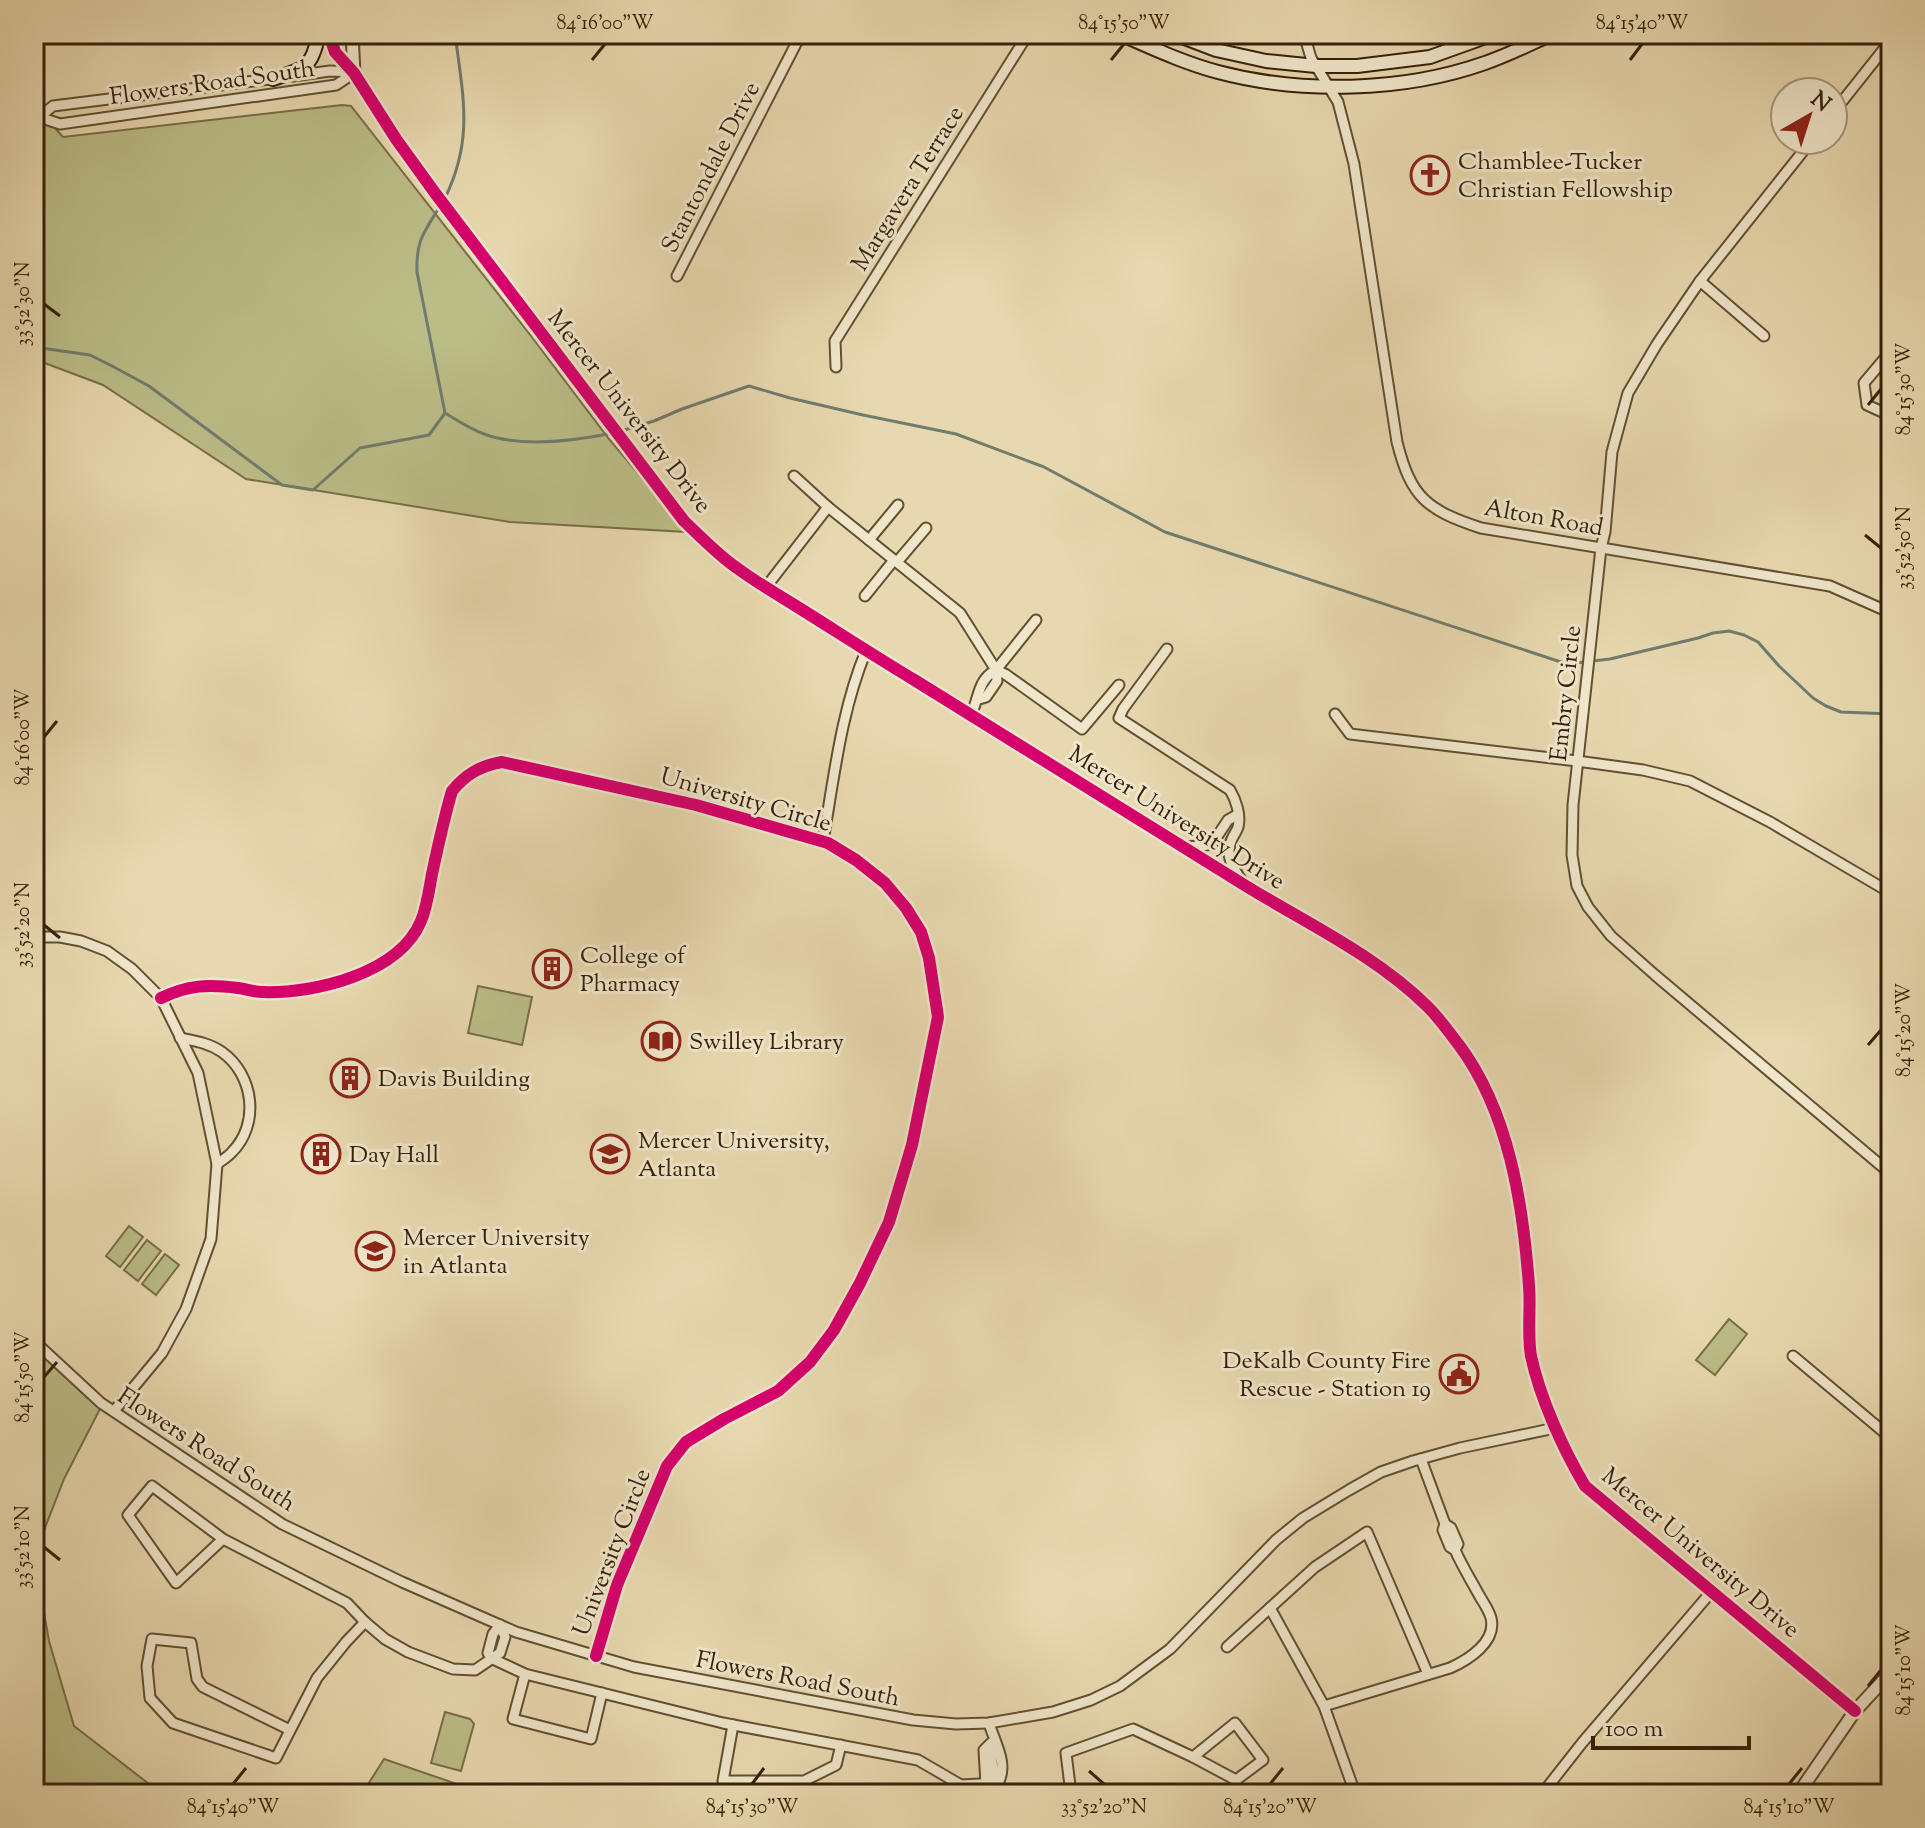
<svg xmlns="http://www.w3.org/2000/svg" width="1925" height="1828" font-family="'Sorts Mill Goudy',serif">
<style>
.green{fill:#bbbd87;stroke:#786f48;stroke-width:2}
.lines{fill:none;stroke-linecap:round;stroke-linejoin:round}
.stream{stroke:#707c6e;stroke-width:3}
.minor-casing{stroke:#624f32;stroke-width:13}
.tertiary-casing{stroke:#624f32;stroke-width:15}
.secondary-casing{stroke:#352109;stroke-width:16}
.minor{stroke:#f0e6cb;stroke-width:9}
.tertiary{stroke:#f0e6cb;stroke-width:11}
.secondary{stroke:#f0e6cb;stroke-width:12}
.cycleway-casing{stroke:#f0e6cb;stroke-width:17}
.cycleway{stroke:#d6006c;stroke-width:12}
.ticks{fill:none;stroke:#352109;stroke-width:3}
.labels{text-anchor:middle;stroke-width:6;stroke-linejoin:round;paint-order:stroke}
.street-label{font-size:24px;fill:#352109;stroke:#f0e6cb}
.poi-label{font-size:24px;fill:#352109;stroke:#f0e6cb;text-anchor:start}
.neatline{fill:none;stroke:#352109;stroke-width:3}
.ticks-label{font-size:20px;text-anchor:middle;fill:#352109}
</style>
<rect width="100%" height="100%" fill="#e8d8af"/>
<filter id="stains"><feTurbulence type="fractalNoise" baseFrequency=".0025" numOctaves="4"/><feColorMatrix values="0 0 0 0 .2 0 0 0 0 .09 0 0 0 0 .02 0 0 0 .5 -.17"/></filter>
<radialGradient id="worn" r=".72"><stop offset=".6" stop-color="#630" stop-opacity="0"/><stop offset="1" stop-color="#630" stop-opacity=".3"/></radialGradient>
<g class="green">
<polygon points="34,105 63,137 342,105 351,106 531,336 609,439 688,532 510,522 246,479 103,385 34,359"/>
<polygon points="478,986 532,997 522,1045 468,1033"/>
<polygon points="129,1226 143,1237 120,1267 106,1256"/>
<polygon points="147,1240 161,1251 138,1281 124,1270"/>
<polygon points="165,1254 179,1265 156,1295 142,1284"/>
<polygon points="1729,1319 1747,1334 1715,1375 1696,1360"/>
<polygon points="34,1338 101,1407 64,1479 34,1556"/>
<polygon points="34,1557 49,1641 74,1726 162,1794 34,1794"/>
<polygon points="445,1712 470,1719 474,1724 461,1771 431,1763"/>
<polygon points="384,1759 486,1794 362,1794"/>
</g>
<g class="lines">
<g class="stream">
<path d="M445 198C474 139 463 96 455 34"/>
<path d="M34 347 90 355 112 366 149 386 282 485 313 490 360 448 429 435 445 413 417 272C416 243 422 235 437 211"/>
<path d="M445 413C458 421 470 429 484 434 522 448 574 441 613 433"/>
<polyline points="621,431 654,421 682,409 749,386 790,398 863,415 956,434 1044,467 1165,532 1567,664 1610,659 1698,638 1713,633 1729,631 1744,635 1758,642 1779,666 1813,698 1826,706 1841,712 1891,714"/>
</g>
<g class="minor-casing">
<g id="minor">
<path d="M1304 34 1311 58 1338 102 1354 164 1397 442C1411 498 1427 510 1481 528L1830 586 1891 613"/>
<polyline points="293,76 330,71 354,72"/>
<polyline points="34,94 39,117"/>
<polyline points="1833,113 1891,40"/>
<polyline points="34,117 39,117 60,124 336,85 354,73"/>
<polyline points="39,117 53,106 278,78"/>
<polyline points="1812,140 1700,281 1657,344 1628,393 1612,452 1605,532 1601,548 1573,805 1572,855 1577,886 1588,907 1611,936 1655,975 1891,1174"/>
<polyline points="677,276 801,34"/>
<polyline points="1700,281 1764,336"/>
<polyline points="1891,351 1864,383 1867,405 1891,416"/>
<polyline points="836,367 835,341 1028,34"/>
<polyline points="794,476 828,507 960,613 996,670 1005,674 1082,729 1119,685"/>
<polyline points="869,540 898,505"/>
<polyline points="897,562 926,528"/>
<polyline points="766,587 828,507"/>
<polyline points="865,596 894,560"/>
<path d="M1167 649 1123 709 1119 718 1230 790C1236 800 1241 815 1238 827 1238 829 1232 838 1232 839 1224 855 1233 868 1242 881"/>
<polyline points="979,699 986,697 997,681 996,670"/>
<polyline points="1335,714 1350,734 1577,761 1643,770 1690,781 1770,822 1891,893"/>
<path d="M971 715C979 698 978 679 996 670L1036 620"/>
<path d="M823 841C834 778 841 711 866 651"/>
<polyline points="1183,847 1202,846 1212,844 1228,820 1237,815"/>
<polyline points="39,937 60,937 81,941 107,951 132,969 161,998 198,1073 217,1164 211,1239 186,1309 162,1353 114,1411"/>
<path d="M161 998C188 985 208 984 238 988 246 989 254 992 262 992 313 994 399 974 421 921 427 907 429 890 432 874 438 846 444 818 452 791 466 774 480 766 502 762L696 805 828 843 856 860 885 883 906 908 921 932 929 958 938 1017 912 1145 889 1222 860 1283 834 1330 810 1362 778 1391 724 1419 686 1442 667 1466 617 1585 596 1656"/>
<path d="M180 1038C195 1041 209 1043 222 1052 254 1075 260 1124 232 1152 228 1157 222 1160 217 1164"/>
<polyline points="34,1341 101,1403 282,1524 402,1582 500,1625 516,1632 634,1667 913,1720 956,1724 989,1723 1053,1712 1091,1700 1120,1686 1170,1649 1276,1540 1303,1518 1349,1490 1381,1472 1413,1461 1460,1448 1555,1428"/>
<polyline points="1793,1356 1891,1438"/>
<polyline points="1445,1524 1451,1528 1458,1544 1455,1550"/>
<polyline points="223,1539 176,1583 128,1515 152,1486 223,1539 347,1603 365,1622 385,1639 408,1652 453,1669 475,1670 500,1653 505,1637 500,1625"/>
<polyline points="1270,1608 1324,1706 1355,1793 1354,1794"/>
<polyline points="500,1625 493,1634 488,1653 493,1659 525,1674 723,1723 918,1760 961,1785 998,1783 999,1794"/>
<polyline points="1227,1647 1315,1567 1367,1532 1428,1674"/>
<polyline points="525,1674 513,1719 591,1739 602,1693"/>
<path d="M1324 1706 1450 1668C1468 1660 1497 1642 1491 1618 1489 1610 1483 1602 1479 1595 1471 1580 1462 1566 1455 1550L1450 1547 1443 1530 1445 1524 1421 1459"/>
<path d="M989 1723C994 1741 1009 1764 998 1783L994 1777 990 1745"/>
<polyline points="733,1725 723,1781 804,1781 836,1765 841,1745"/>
<polyline points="290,1730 203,1687 197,1679 191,1643 152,1639 147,1666 150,1698 173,1723 276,1758 317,1678 346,1642 365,1622"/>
<polyline points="1193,1757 1235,1723 1263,1760 1236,1780"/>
<polyline points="1236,1780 1237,1794"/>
<polyline points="986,1784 984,1750 991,1743"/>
<polyline points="1071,1794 1066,1753 1133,1729 1193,1757 1236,1780"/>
<polyline points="1542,1794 1582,1743 1712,1591"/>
</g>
</g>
<g class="tertiary-casing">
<g id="tertiary">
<path d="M329 34 335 52 354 73 396 139 435 193 684 521C701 537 718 555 737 568 756 582 776 594 796 606 836 631 876 657 916 681 1026 749 1136 818 1246 886 1308 924 1375 955 1428 1007 1439 1018 1449 1032 1459 1045 1509 1112 1523 1204 1529 1286 1531 1309 1527 1332 1531 1356 1540 1398 1563 1449 1585 1486L1855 1711"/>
<polyline points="352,34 354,73"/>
<polyline points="1798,1794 1855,1711 1891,1672"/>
</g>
</g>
<g class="secondary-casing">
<g id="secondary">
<path d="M1120 34C1152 48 1184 63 1218 72 1301 94 1403 92 1485 63 1508 55 1530 44 1552 34"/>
<polyline points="1174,34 1216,50 1266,61 1316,66 1357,66 1430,57 1494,34"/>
<path d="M273 79C289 73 307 71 313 54 316 46 318 42 316 34"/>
</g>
</g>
<use href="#minor" class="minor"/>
<use href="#tertiary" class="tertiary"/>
<use href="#secondary" class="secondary"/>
<g class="cycleway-casing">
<g id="cycleway">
<path d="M329 34 335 52 354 73 396 139 435 193 684 521C701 537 718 555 737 568 756 582 776 594 796 606 836 631 876 657 916 681 1026 749 1136 818 1246 886 1308 924 1375 955 1428 1007 1439 1018 1449 1032 1459 1045 1509 1112 1523 1204 1529 1286 1531 1309 1527 1332 1531 1356 1540 1398 1563 1449 1585 1486L1855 1711"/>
<path d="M161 998C188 985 208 984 238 988 246 989 254 992 262 992 313 994 399 974 421 921 427 907 429 890 432 874 438 846 444 818 452 791 466 774 480 766 502 762L696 805 828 843 856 860 885 883 906 908 921 932 929 958 938 1017 912 1145 889 1222 860 1283 834 1330 810 1362 778 1391 724 1419 686 1442 667 1466 617 1585 596 1656"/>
</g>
</g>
<use href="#cycleway" class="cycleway"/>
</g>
<path class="ticks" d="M592 60 605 44M1111 60 1124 44M1630 60 1642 44M44 304 60 316M1868 405 1881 389M1865 535 1881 548M44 737 57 721M44 925 60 938M1868 1045 1881 1030M44 1377 57 1362M44 1547 60 1560M1868 1686 1881 1670M1089 1771 1104 1784M233 1784 246 1768M752 1784 764 1768M1270 1784 1283 1768M1789 1784 1802 1768"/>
<defs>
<g id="church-ring" transform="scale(2)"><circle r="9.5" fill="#f0e6cb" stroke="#8f2418" stroke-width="1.5"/><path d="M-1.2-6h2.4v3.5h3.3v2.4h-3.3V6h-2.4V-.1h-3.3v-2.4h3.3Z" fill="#8f2418"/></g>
<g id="building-ring" transform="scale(2)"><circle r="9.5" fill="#f0e6cb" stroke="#8f2418" stroke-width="1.5"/><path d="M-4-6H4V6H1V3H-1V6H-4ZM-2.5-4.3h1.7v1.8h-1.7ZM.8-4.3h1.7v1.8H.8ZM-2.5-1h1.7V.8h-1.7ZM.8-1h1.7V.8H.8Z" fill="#8f2418"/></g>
<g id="library-ring" transform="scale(2)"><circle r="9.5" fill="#f0e6cb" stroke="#8f2418" stroke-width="1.5"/><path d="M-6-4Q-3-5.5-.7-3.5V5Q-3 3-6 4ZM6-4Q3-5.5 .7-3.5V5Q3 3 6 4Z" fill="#8f2418"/></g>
<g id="university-ring" transform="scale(2)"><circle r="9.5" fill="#f0e6cb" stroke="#8f2418" stroke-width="1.5"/><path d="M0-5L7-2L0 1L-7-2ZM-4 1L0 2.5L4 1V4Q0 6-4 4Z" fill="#8f2418"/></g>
<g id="civic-ring" transform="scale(2)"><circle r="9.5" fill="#f0e6cb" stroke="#8f2418" stroke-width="1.5"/><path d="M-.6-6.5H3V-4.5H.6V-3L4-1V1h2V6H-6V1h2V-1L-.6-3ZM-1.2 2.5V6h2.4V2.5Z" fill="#8f2418"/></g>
</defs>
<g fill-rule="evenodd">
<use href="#church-ring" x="1430" y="175"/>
<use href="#building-ring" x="552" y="969"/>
<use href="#library-ring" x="661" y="1041"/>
<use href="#building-ring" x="350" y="1078"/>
<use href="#building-ring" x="321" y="1154"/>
<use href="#university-ring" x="610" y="1154"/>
<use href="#university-ring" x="375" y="1251"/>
<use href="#civic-ring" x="1459" y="1374"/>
</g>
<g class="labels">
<g class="street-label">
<text transform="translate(212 82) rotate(-8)" y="8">Flowers Road South</text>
<text transform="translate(710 167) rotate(-63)" y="8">Stantondale Drive</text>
<text transform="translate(907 188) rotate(-58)" y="8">Margavera Terrace</text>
<text transform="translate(630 411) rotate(52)" y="8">Mercer University Drive</text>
<text transform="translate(1544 517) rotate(10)" y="8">Alton Road</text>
<text transform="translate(1565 693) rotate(-84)" y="8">Embry Circle</text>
<text transform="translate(746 799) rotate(16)" y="8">University Circle</text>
<text transform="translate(1177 817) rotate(32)" y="8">Mercer University Drive</text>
<text transform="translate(207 1449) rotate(33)" y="8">Flowers Road South</text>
<text transform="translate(611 1552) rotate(-69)" y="8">University Circle</text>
<text transform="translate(1701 1552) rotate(40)" y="8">Mercer University Drive</text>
<text transform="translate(798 1678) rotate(11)" y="8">Flowers Road South</text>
</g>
<g class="poi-label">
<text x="1458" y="169">Chamblee-Tucker<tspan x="1458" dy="28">Christian Fellowship</tspan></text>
<text x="580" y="963">College of<tspan x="580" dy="28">Pharmacy</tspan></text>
<text x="689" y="1049">Swilley Library</text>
<text x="378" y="1086">Davis Building</text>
<text x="638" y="1148">Mercer University,<tspan x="638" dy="28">Atlanta</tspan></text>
<text x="349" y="1162">Day Hall</text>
<text x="403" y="1245">Mercer University<tspan x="403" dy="28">in Atlanta</tspan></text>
<text x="1431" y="1368" text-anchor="end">DeKalb County Fire<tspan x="1431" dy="28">Rescue - Station 19</tspan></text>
</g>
</g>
<rect width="1925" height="1828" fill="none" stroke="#e8d8af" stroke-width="88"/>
<g transform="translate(1809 116) rotate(39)"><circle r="38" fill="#f0e6cb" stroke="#a5977d" stroke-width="2"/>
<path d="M0-6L14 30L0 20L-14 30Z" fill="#8f2418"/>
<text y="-12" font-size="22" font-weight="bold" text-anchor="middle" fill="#352109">N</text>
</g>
<path d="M1593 1736v12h156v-12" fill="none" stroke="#352109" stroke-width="4"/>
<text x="1605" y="1736" font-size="24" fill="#352109" stroke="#f0e6cb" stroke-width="6" paint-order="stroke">100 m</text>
<rect x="44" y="44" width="1837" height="1740" class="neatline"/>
<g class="ticks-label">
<text x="605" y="29">84°16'00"W</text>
<text x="1124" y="29">84°15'50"W</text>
<text x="1642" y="29">84°15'40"W</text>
<text transform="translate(22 304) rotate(-90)" y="7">33°52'30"N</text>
<text transform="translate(1903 389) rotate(-90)" y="7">84°15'30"W</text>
<text transform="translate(1903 548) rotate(-90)" y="7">33°52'50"N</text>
<text transform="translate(22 737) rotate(-90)" y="7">84°16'00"W</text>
<text transform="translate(22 925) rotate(-90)" y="7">33°52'20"N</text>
<text transform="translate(1903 1030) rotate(-90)" y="7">84°15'20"W</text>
<text transform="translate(22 1377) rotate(-90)" y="7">84°15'50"W</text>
<text transform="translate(22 1547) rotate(-90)" y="7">33°52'10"N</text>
<text transform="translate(1903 1670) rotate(-90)" y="7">84°15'10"W</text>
<text x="233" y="1813">84°15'40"W</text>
<text x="752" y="1813">84°15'30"W</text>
<text x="1104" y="1813">33°52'20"N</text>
<text x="1270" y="1813">84°15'20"W</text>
<text x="1789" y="1813">84°15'10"W</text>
</g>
<rect width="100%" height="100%" filter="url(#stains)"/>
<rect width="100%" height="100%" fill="url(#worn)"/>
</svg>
